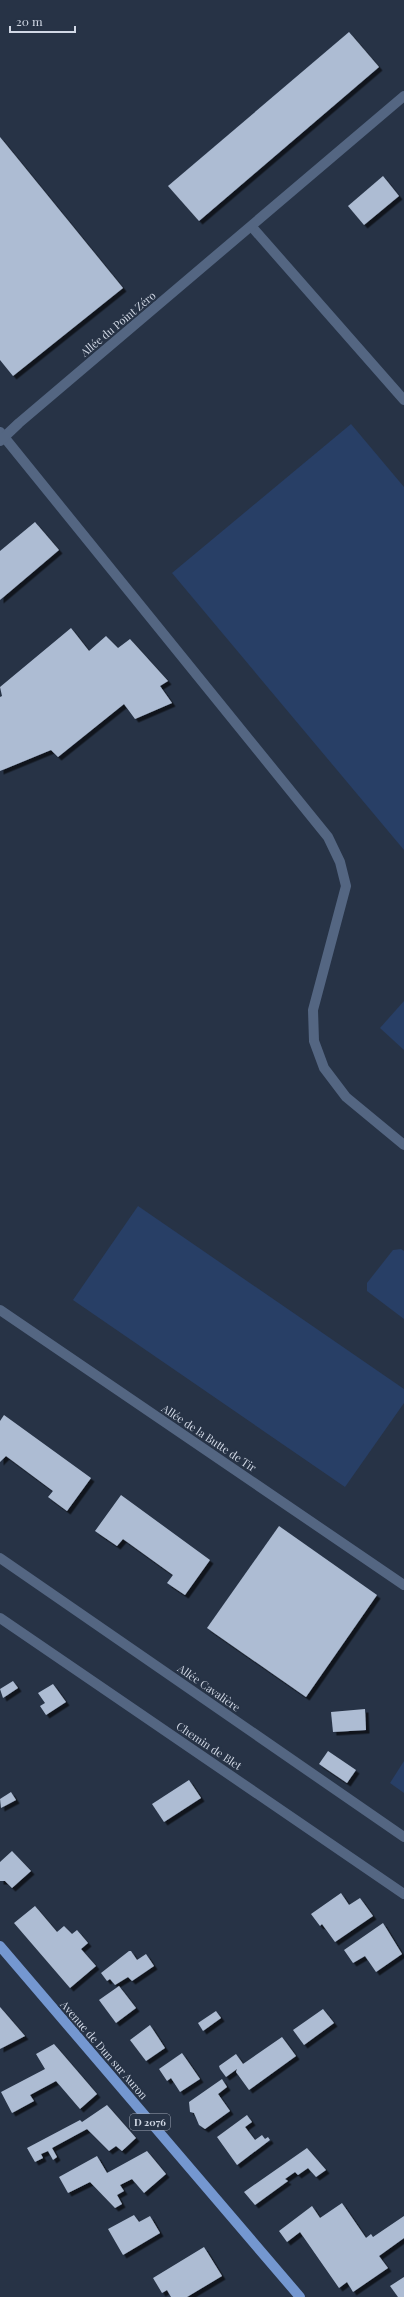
<svg xmlns="http://www.w3.org/2000/svg" width="404" height="2297" font-family="'Playfair Display',serif">
<style>
.green{fill:#283f66}
.building{fill:#adbcd3;filter:url(#shadow)}
.lines{fill:none;stroke-linecap:round;stroke-linejoin:round}
.minor{stroke:#546682;stroke-width:10}
.major{stroke:#7497d0;stroke-width:10}
.labels{text-anchor:middle;stroke-width:4;stroke-linejoin:round;paint-order:stroke}
.shield{fill:#273346;stroke:#9ea6b5;stroke-width:1}
.shield-label{font-size:10px;font-weight:bold;fill:#d1d8e5}
.street-label{font-size:11px;fill:#d1d8e5;stroke:#273346}
</style>
<defs>
<filter id="shadow"><feDropShadow dx="3.5" dy="3.5" stdDeviation="0" flood-color="#0009"/></filter>
</defs>
<rect width="100%" height="100%" fill="#273346"/>
<g class="green">
<polygon points="351,424 404,487 404,850 172,573"/>
<polygon points="404,1001 404,1050 380,1028"/>
<polygon points="138,1206 404,1389 404,1403 345,1487 73,1300"/>
<polygon points="401,1249 404,1251 404,1319 367,1291 367,1283 393,1250"/>
<polygon points="404,1761 404,1793 390,1783"/>
</g>
<g class="building">
<polygon points="349,32 379,67 199,221 168,186"/>
<polygon points="0,137 123,288 13,376 0,360"/>
<polygon points="383,176 399,196 364,225 348,206"/>
<polygon points="35,522 59,550 0,600 0,551"/>
<polygon points="71,628 89,651 106,636 118,648 130,639 168,681 160,686 172,703 135,719 124,704 58,757 51,750 0,771 0,697 2,696 0,687"/>
<polygon points="4,1415 91,1478 67,1511 48,1497 53,1491 6,1456 0,1462 0,1421"/>
<polygon points="121,1495 210,1560 185,1595 167,1583 173,1575 123,1539 117,1546 95,1531"/>
<polygon points="279,1526 377,1595 306,1697 207,1628"/>
<polygon points="13,1681 18,1688 3,1698 0,1689"/>
<polygon points="53,1684 66,1702 46,1715 40,1706 45,1703 38,1693"/>
<polygon points="365,1709 366,1730 333,1732 331,1712"/>
<polygon points="328,1751 356,1770 347,1783 319,1764"/>
<polygon points="189,1780 201,1798 164,1822 152,1804"/>
<polygon points="11,1792 16,1800 1,1808 0,1799"/>
<polygon points="12,1851 31,1871 12,1888 5,1881 0,1881 0,1862"/>
<polygon points="341,1893 349,1905 360,1898 373,1916 335,1942 322,1924 320,1926 311,1914"/>
<polygon points="35,1906 57,1932 64,1926 72,1934 77,1930 88,1943 81,1949 96,1966 70,1988 14,1923"/>
<polygon points="383,1923 402,1954 376,1972 365,1956 353,1963 344,1950"/>
<polygon points="129,1951 131,1951 137,1960 146,1954 154,1966 132,1981 128,1977 115,1985 110,1979 107,1981 101,1973"/>
<polygon points="119,1986 136,2008 116,2023 99,2000"/>
<polygon points="0,2007 25,2036 0,2049"/>
<polygon points="323,2009 334,2023 304,2045 293,2030"/>
<polygon points="216,2011 221,2018 203,2031 198,2023"/>
<polygon points="150,2025 165,2048 146,2061 130,2040"/>
<polygon points="282,2037 296,2056 249,2090 236,2072 237,2069 226,2077 220,2069 219,2066 236,2054 243,2064"/>
<polygon points="54,2044 97,2094 80,2109 56,2081 30,2095 34,2101 12,2113 1,2092 45,2069 36,2054"/>
<polygon points="182,2053 200,2079 180,2092 171,2078 167,2081 159,2069"/>
<polygon points="222,2079 227,2087 218,2094 230,2111 205,2129 199,2125 194,2113 190,2112 189,2102"/>
<polygon points="107,2105 136,2138 122,2151 116,2146 109,2151 87,2129 52,2148 57,2157 53,2160 48,2151 41,2154 43,2158 35,2162 27,2148 80,2120 82,2122"/>
<polygon points="247,2115 252,2122 245,2127 255,2140 262,2135 265,2139 268,2137 270,2140 237,2165 217,2137"/>
<polygon points="307,2148 326,2170 316,2177 308,2168 298,2175 295,2172 285,2179 288,2181 255,2205 244,2192"/>
<polygon points="147,2151 166,2174 144,2193 132,2179 120,2185 124,2191 117,2195 122,2204 115,2208 90,2182 68,2193 59,2177 97,2156 107,2173"/>
<polygon points="342,2203 366,2238 371,2234 373,2237 404,2216 404,2238 379,2256 388,2268 353,2292 347,2282 339,2288 300,2232 287,2242 279,2231 312,2206 320,2218"/>
<polygon points="134,2215 139,2222 150,2216 160,2233 123,2255 108,2229"/>
<polygon points="204,2247 222,2276 187,2297 171,2297 167,2290 162,2293 153,2278"/>
<polygon points="404,2277 404,2297 398,2297 390,2286"/>
</g>
<g class="lines">
<g class="minor">
<polyline points="252,227 404,400"/>
<polyline points="0,432 328,837 340,862 346,886 313,1010 314,1041 324,1068 346,1097 404,1145"/>
<polyline points="0,441 19,423 404,96"/>
<polyline points="0,1310 404,1585"/>
<polyline points="0,1558 404,1837"/>
<polyline points="0,1618 404,1894"/>
</g>
<polyline class="major" points="0,1946 300,2297"/>
</g>
<g class="labels">
<rect class="shield" x="130" y="2114" width="40" height="16" rx="3"/>
<g class="shield-label">
<text x="150" y="2126">D 2076</text>
</g>
<g class="street-label">
<text transform="translate(118 324) rotate(-40)" y="4">Allée du Point Zéro</text>
<text transform="translate(209 1438) rotate(34)" y="4">Allée de la Butte de Tir</text>
<text transform="translate(209 1688) rotate(35)" y="4">Allée Cavalière</text>
<text transform="translate(209 1746) rotate(34)" y="4">Chemin de Blet</text>
<text transform="translate(104 2050) rotate(49)" y="4">Avenue de Dun sur Auron</text>
</g>
</g>
<path d="M10 26v6h65v-6" fill="none" stroke="#d1d8e5" stroke-width="2"/>
<text x="16" y="26" font-size="12" fill="#d1d8e5" stroke="#273346" stroke-width="3" paint-order="stroke">20 m</text>
</svg>
